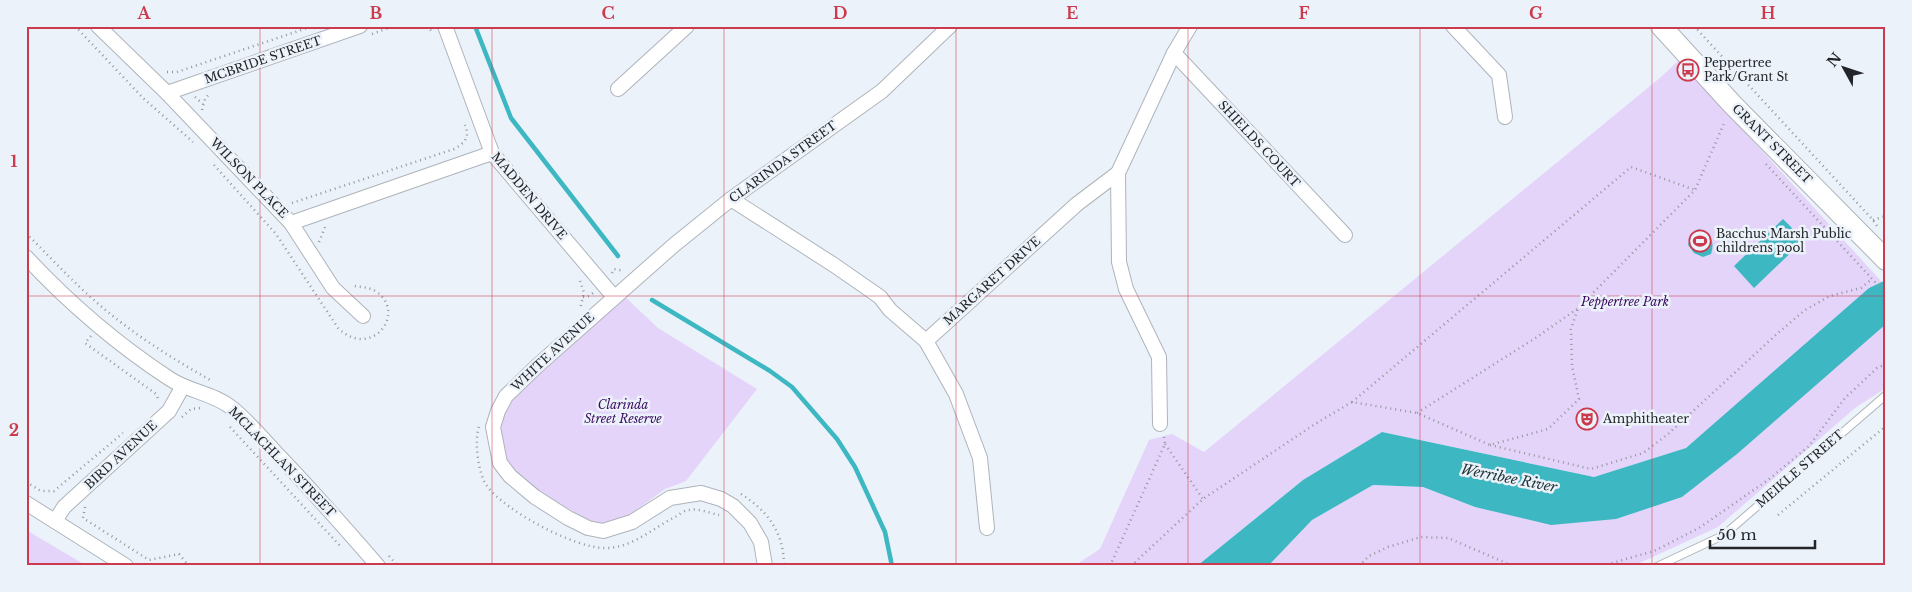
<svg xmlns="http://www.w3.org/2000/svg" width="1912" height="592" font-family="'Libre Baskerville',serif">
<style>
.green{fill:#e4d4fa}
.water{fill:#3db7c2}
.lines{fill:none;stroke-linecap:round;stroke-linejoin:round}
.stream{stroke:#3db7c2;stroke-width:4.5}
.lane-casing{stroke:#aeb4bb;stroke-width:9}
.street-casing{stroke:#aeb4bb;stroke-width:16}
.secondary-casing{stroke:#aeb4bb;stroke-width:22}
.path{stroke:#92979c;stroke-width:2.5;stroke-dasharray:1 4;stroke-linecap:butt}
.lane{stroke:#fff;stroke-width:7}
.street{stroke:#fff;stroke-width:14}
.secondary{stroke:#fff;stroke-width:20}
.grid{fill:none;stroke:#cc3b4d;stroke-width:1;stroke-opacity:0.55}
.labels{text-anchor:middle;stroke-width:5;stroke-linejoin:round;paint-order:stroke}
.street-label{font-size:12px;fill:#232528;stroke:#ecf2fa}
.poi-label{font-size:12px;fill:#232528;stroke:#ecf2fa;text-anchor:start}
.park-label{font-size:12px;font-style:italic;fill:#39095f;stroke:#ecf2fa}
.water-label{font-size:14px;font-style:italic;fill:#1d3234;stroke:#ecf2fa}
.neatline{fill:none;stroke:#cc3b4d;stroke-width:2}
.grid-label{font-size:16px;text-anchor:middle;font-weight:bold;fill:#cc3b4d}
</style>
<rect width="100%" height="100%" fill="#ecf2fa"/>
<g class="green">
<polygon points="1679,60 1882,282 1686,448 1594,477 1382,432 1298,484 1197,566 1074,566 1100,549 1149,440 1172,434 1204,452 1661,77"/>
<polygon points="623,295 658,328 757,389 686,481 665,489 628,516 603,523 590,521 538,491 515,473 505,462 501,444 501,429 509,398"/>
<polygon points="1886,324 1886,388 1855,408 1718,527 1633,566 1268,566 1312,520 1373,485 1423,487 1475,507 1616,519"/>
<polygon points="26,530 87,566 26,566"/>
</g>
<g class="water">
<polygon points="1783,219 1804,240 1754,288 1734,266"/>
<path d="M1699 229C1711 237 1715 240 1711 254L1703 257 1694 253 1688 245 1691 234Z"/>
<polygon points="1886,280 1886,324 1737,454 1682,497 1616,519 1551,525 1475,507 1423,487 1373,485 1312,520 1268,566 1197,566 1303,480 1382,432 1594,477 1686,448 1869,288"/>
</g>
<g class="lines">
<g class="stream">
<polyline points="475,26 511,118 618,256"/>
<polyline points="652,300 770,371 792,387 837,439 855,467 885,532 892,566"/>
</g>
<g class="lane-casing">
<polyline id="lane" points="1658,566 1724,535 1886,395"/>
</g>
<g class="street-casing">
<g id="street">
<polyline points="98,26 167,93 291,223 333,288 363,316"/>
<polyline points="445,26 492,153 614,297"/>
<polyline points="1453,26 1499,75 1505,117"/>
<polyline points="1174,53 1345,235"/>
<polyline points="618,89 687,26"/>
<polyline points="167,93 360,26"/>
<polyline points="1118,173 1119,262 1126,289 1159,357 1160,424"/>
<polyline points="731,199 834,265 880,297 890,310 926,341 1077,204 1118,173 1174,53 1190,26"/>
<polyline points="291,223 492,153"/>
<path d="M26 257C69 303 118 345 170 379 190 392 213 393 232 408 248 421 262 438 277 454 312 490 345 528 378 566"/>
<polyline points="926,341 956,394 980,458 987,528"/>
<polyline points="26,503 126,566"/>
<polyline points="55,521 64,507 169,411 183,386"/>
<polyline points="765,566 761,542 750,523 733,506 721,499 701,493 670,498 632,522 603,531 588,528 568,518 535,497 510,476 500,463 493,427 498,411 506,396 537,366 674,245 731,199 882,91 950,26"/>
</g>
</g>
<g class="secondary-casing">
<polyline id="secondary" points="1661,26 1732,104 1886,260"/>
</g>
<g class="path">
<polyline points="75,26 143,98 193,142"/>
<polyline points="427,26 433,33"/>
<polyline points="1694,26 1873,220 1877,226"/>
<polyline points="372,34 394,26"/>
<polyline points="167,72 177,72 313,26"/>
<polyline points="195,97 203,104"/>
<polyline points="202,110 205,99 210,93"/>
<polyline points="1766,164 1886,294"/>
<path d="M214 165 276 234 338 328C371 360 407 314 377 292 368 286 361 288 351 285"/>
<path d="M292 203 454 149C465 143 470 137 465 125"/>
<polyline points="1873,220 1886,216"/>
<path d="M26 233C49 256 71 280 95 301 130 332 171 358 212 381"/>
<polyline points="319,242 325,227"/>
<polyline points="612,273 614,269 624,271"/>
<polyline points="580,281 584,293 580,309"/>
<polyline points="583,297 589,296 593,293"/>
<polyline points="91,336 85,343 156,394 159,401"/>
<polyline points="1352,402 1631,167 1695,190"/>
<polyline points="1417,413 1537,337 1577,309"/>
<polyline points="182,417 191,409 201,408"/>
<polyline points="230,427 342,548"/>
<path d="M479 427C474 440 478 474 487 486 505 511 576 549 606 548 632 548 653 528 675 517 679 515 684 510 689 510 697 508 710 513 719 515"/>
<polyline points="1165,444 1203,499"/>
<polyline points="1490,445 1591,469 1643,453 1668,434 1778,333 1805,310 1830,296 1861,288 1872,279"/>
<polyline points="26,482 41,491 54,491 123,433"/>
<path d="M741 494C768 511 784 533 784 566"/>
<polyline points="85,507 83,518 149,560 179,554 189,566"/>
<polyline points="1778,515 1886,426"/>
<polyline points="389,556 398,566"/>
<polyline points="1110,566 1165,444 1164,437"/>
<polyline points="1131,566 1203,499 1315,424 1352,402 1417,413 1490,445 1548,429 1579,399 1572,366 1571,329 1578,308 1695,190 1725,121"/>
<polyline points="1359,566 1369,556 1388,547 1421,537 1448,538 1513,566"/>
<polyline points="1602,566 1654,551 1699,528 1768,480 1809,446 1845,398 1877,368 1886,364"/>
</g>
<use href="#lane" class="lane"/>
<use href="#street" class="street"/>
<use href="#secondary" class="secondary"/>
</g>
<path class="grid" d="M260 26V566M492 26V566M724 26V566M956 26V566M1188 26V566M1420 26V566M1652 26V566M26 296H1886"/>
<defs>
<g id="bus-ring" transform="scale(1.125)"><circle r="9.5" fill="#ecf2fa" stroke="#cc3b4d" stroke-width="1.5"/><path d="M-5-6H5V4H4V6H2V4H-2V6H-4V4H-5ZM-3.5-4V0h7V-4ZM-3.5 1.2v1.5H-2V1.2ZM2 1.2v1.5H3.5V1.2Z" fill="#cc3b4d"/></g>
<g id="stadium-ring" transform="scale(1.125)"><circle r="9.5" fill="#ecf2fa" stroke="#cc3b4d" stroke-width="1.5"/><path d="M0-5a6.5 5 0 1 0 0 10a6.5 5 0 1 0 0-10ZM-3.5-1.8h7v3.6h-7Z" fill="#cc3b4d"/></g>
<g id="theatre-ring" transform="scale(1.125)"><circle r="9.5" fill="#ecf2fa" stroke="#cc3b4d" stroke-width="1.5"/><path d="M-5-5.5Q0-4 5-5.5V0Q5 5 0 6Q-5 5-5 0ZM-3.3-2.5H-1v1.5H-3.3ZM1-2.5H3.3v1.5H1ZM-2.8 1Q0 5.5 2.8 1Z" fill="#cc3b4d"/></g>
</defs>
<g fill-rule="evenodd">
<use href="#bus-ring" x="1688" y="70"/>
<use href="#stadium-ring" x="1700" y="241"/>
<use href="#theatre-ring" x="1587" y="419"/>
</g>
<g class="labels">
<g class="street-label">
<text transform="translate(263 60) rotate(-19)" y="4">MCBRIDE STREET</text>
<text transform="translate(1259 144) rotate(47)" y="4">SHIELDS COURT</text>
<text transform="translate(1772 144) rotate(45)" y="4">GRANT STREET</text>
<text transform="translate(783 162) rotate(-36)" y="4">CLARINDA STREET</text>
<text transform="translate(249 178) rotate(46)" y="4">WILSON PLACE</text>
<text transform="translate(529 196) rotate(50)" y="4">MADDEN DRIVE</text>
<text transform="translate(992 281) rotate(-42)" y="4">MARGARET DRIVE</text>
<text transform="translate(553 352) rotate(-43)" y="4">WHITE AVENUE</text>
<text transform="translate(121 455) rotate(-43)" y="4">BIRD AVENUE</text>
<text transform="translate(282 462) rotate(46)" y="4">MCLACHLAN STREET</text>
<text transform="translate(1800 469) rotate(-41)" y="4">MEIKLE STREET</text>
</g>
<g class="poi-label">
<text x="1704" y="67">Peppertree<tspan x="1704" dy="14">Park/Grant St</tspan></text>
<text x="1716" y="238">Bacchus Marsh Public<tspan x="1716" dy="14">childrens pool</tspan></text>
<text x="1603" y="423">Amphitheater</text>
</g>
<g class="park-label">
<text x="1625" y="306">Peppertree Park</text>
<text x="623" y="409">Clarinda<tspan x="623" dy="14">Street Reserve</tspan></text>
</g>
<g class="water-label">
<text transform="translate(1509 478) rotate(11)" y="5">Werribee River</text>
</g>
</g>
<rect width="1912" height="592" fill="none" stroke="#ecf2fa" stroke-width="55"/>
<g transform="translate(1844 68) rotate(310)" stroke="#ecf2fa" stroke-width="4" paint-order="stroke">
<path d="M0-4L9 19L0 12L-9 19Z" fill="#232528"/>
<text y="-8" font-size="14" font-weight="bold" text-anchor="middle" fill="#232528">N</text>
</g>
<path d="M1710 540v8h105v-8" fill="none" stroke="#232528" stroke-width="2.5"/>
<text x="1717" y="540" font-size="15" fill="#232528" stroke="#ecf2fa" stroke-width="4" paint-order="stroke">50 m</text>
<rect x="28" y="28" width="1856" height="536" class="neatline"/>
<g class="grid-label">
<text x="144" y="19">A</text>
<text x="376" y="19">B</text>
<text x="608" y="19">C</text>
<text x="840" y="19">D</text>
<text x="1072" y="19">E</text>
<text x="1304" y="19">F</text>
<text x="1536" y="19">G</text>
<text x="1768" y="19">H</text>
<text x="14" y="167">1</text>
<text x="14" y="436">2</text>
</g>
</svg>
